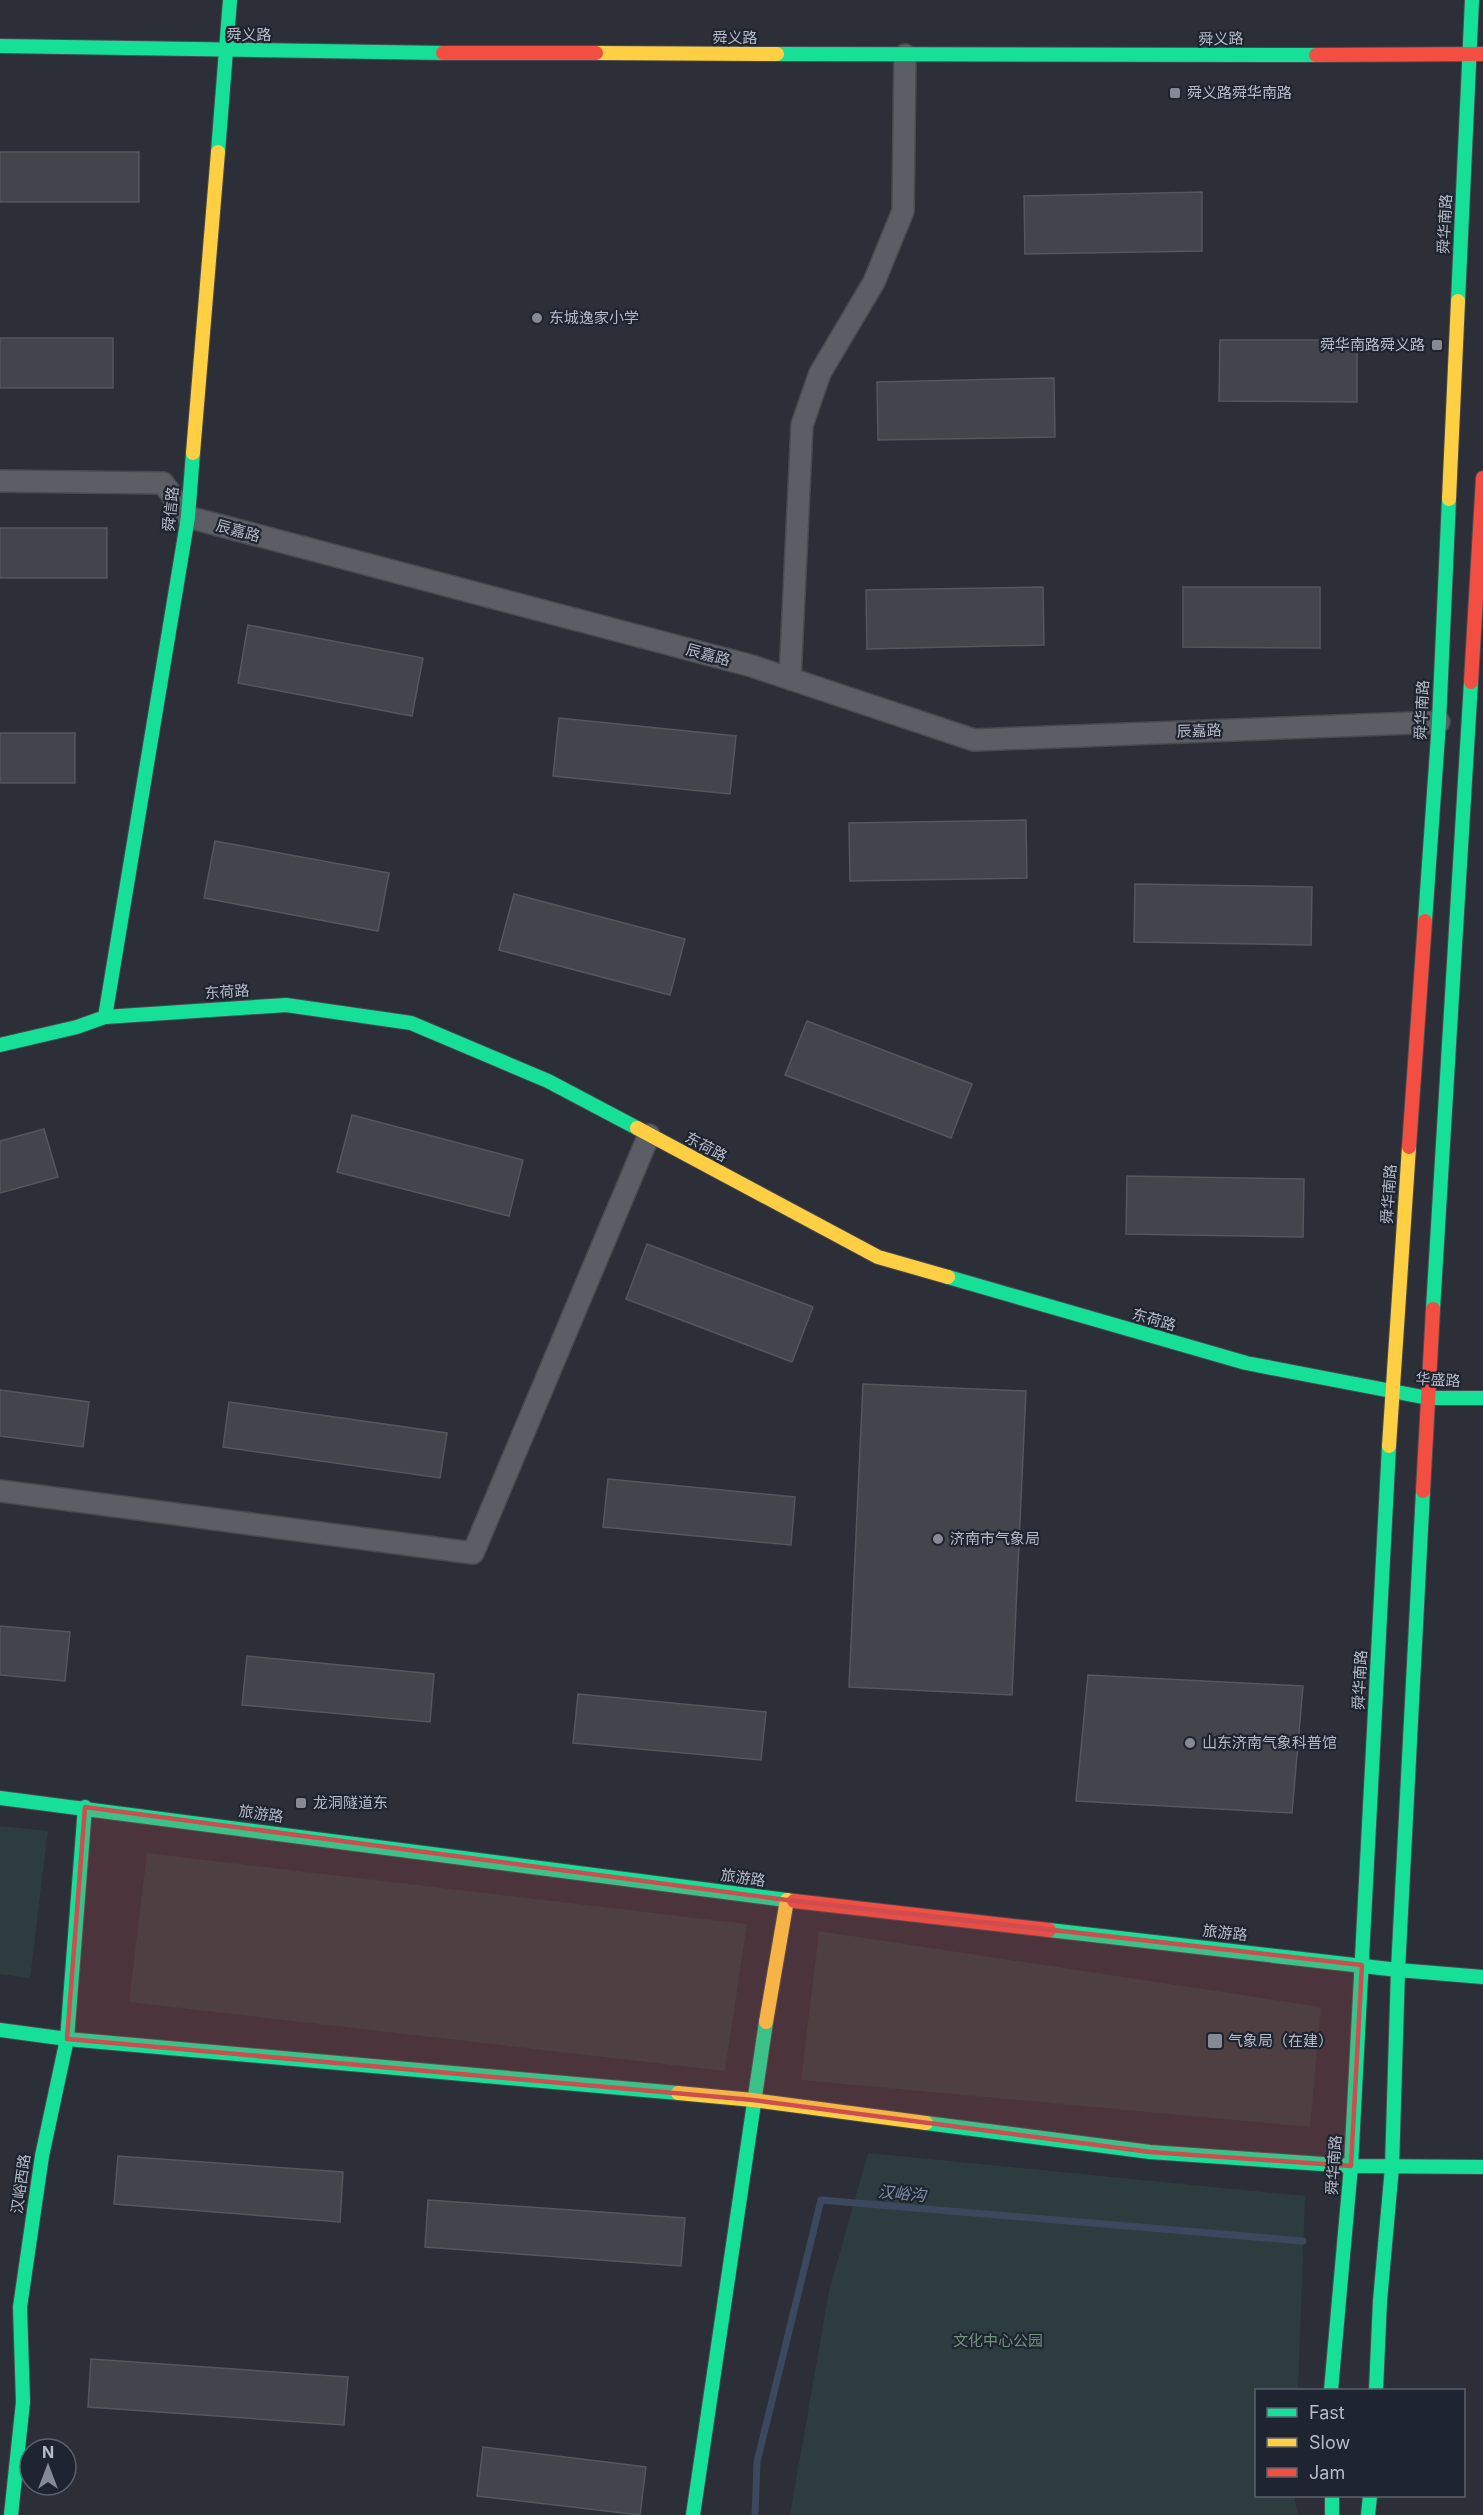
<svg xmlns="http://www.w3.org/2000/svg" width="1483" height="2515" font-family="Inter,'Noto Sans SC',sans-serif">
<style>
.green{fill:#2d3c3f}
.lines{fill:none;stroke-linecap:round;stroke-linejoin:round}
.stream{stroke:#3c485e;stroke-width:7}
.building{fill:#42454b;stroke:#53575e;stroke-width:1.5}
.street-casing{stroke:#484a4f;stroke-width:24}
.fast-casing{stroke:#484a4f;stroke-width:16}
.slow-casing{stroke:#484a4f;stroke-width:16}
.jam-casing{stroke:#484a4f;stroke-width:16}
.street{stroke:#5b5e64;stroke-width:21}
.fast{stroke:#16e098;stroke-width:14}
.slow{stroke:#ffcf43;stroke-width:14}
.jam{stroke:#f24e42;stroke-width:14}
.marked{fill:#ce4d50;fill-opacity:0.2;stroke:#ce4d50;stroke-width:4.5;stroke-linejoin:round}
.poi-dot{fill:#868a95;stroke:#1f2530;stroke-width:2}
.labels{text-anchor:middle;stroke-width:4.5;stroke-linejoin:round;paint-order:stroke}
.street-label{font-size:15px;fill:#b6bbc7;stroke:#1f2530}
.poi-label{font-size:15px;fill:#b6bbc7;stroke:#1f2530;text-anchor:start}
.park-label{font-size:15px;fill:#70957b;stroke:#1f2530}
.water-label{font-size:16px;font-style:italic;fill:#8190aa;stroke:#1f2530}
</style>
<rect width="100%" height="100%" fill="#2c2f37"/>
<g class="green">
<polygon points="0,1826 48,1831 30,1978 0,1974"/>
<polygon points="147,1853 747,1924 725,2071 129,2002"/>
<polygon points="819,1931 1321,2007 1310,2127 801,2080"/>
<polygon points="868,2153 1305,2196 1298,2390 1256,2390 1256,2496 1294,2496 1298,2515 790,2515 829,2291"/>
</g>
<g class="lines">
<polyline class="stream" points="755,2515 757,2462 821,2200 1303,2241"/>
</g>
<g class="building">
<rect x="0" y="152" width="139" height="50"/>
<polygon points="1202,192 1202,251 1025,254 1024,196"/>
<rect x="0" y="338" width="113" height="50"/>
<polygon points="1220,340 1357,340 1357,402 1219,401"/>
<polygon points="1054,378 1055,437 878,440 877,382"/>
<rect x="0" y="528" width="107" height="50"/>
<polygon points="1043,587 1044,645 867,649 866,590"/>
<polygon points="1183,587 1320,587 1320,648 1183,647"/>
<polygon points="248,625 423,658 412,716 238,683"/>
<polygon points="559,718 736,736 730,794 553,776"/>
<rect x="0" y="733" width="75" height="50"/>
<polygon points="1026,820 1027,878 850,881 849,823"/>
<polygon points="215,841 389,873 378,931 204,898"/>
<polygon points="1135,884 1312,887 1311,945 1134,942"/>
<polygon points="514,894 685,939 670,995 499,950"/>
<polygon points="807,1021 972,1084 951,1138 785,1075"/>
<polygon points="352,1115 523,1160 509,1216 337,1172"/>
<polygon points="44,1129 58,1177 0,1193 0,1141"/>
<polygon points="1127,1176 1304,1179 1303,1237 1126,1234"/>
<polygon points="647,1244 813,1307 792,1362 626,1299"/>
<polygon points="863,1384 1026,1391 1012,1695 849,1687"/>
<polygon points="0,1390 89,1402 83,1447 0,1436"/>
<polygon points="229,1402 447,1433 440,1478 223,1447"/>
<polygon points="608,1479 795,1497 791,1545 603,1527"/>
<polygon points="0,1626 70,1632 65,1681 0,1675"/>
<polygon points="247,1656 434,1674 430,1722 242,1705"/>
<polygon points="1088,1675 1303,1686 1292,1813 1076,1801"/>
<polygon points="578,1694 766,1712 761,1760 573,1743"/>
<polygon points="118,2156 343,2172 340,2222 114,2204"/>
<polygon points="428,2200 685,2218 681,2266 425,2247"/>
<polygon points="91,2359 348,2377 344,2425 88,2407"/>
<polygon points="483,2447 646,2467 640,2515 477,2496"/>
</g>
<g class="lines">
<g class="street-casing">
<g id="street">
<polyline points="0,481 163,483 188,517 752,666 974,740 1439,722"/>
<polyline points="790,679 802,425 820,373 874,282 903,211 905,55"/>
<polyline points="0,1491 473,1553 649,1135"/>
</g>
</g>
<g class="fast-casing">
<g id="fast">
<polyline points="0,46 443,53"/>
<polyline points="777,54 1316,55"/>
<polyline points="218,152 230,0"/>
<polyline points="1458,301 1472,0"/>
<polyline points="1425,921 1439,722 1449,499"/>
<polyline points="105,1017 188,517 193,453"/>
<polyline points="0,1045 77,1027 105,1017 286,1005 411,1023 548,1081 637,1128"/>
<polyline points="948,1277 1246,1363 1428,1398 1483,1398"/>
<polyline points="1433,1309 1471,682"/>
<polyline points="0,1798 794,1901"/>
<polyline points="1049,1930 1398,1970 1483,1977"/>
<polyline points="0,2030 67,2039 678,2093"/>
<polyline points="926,2123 1150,2152 1351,2166 1483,2167"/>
<polyline points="1351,2166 1389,1446"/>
<polyline points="1392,2167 1398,1970 1423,1491"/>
<polyline points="1331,2390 1351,2166"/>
<polyline points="1376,2390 1380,2301 1392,2167"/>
<polyline points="1332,2496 1332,2515"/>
<polyline points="11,2515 23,2402 20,2307 42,2156 67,2039 85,1807"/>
<polyline points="693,2515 766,2022"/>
<polyline points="1368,2515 1370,2496"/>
</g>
</g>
<g class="slow-casing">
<g id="slow">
<polyline points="596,53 777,54"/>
<polyline points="193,453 218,152"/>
<polyline points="1449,499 1458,301"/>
<polyline points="637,1128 878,1257 948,1277"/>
<polyline points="1389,1446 1409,1147"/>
<polyline points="766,2022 787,1900"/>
<polyline points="678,2093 753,2100 926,2123"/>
</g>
</g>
<g class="jam-casing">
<g id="jam">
<polyline points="443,53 596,53"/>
<polyline points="1316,55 1483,54"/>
<polyline points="1471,682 1483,478"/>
<polyline points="1409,1147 1425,921"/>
<polyline points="1423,1491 1433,1309"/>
<polyline points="794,1901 1049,1930"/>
</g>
</g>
<use href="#street" class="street"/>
<use href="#fast" class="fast"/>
<use href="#slow" class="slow"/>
<use href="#jam" class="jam"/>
</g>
<path class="marked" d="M85 1807 787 1900 1362 1965 1351 2166 1150 2152 753 2100 67 2039Z"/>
<g class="poi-dot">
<rect x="1169" y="87" width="12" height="12" rx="3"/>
<circle cx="537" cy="318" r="6"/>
<rect x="1431" y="339" width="12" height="12" rx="3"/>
<circle cx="938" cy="1539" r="6"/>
<circle cx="1190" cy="1743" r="6"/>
<rect x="295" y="1797" width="12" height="12" rx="3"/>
<rect x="1207" y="2033" width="16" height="16" rx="3"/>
</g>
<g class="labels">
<g class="street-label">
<text x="249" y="40">舜义路</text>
<text x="735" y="43">舜义路</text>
<text transform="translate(1221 39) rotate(-1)" y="5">舜义路</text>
<text transform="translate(1445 224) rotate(-87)" y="5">舜华南路</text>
<text transform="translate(171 509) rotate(-84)" y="5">舜信路</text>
<text transform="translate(238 531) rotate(15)" y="5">辰嘉路</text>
<text transform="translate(708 655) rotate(15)" y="5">辰嘉路</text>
<text transform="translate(1422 710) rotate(-87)" y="5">舜华南路</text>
<text transform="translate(1199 731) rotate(-2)" y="5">辰嘉路</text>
<text transform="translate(227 992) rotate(-4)" y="5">东荷路</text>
<text transform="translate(706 1147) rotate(28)" y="5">东荷路</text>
<text transform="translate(1389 1194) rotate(-86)" y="5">舜华南路</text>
<text transform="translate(1154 1320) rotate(16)" y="5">东荷路</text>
<text transform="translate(1438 1380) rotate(3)" y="5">华盛路</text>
<text transform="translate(1360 1680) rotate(-87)" y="5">舜华南路</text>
<text transform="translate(261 1814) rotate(8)" y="5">旅游路</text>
<text transform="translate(743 1878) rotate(8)" y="5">旅游路</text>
<text transform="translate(1225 1933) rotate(6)" y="5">旅游路</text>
<text transform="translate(1334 2165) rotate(-86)" y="5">舜华南路</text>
<text transform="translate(21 2184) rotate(-82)" y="5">汉峪西路</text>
</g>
<g class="poi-label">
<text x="1187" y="98">舜义路舜华南路</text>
<text x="549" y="323">东城逸家小学</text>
<text x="1425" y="350" text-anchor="end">舜华南路舜义路</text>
<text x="950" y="1544">济南市气象局</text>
<text x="1202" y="1748">山东济南气象科普馆</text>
<text x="313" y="1808">龙洞隧道东</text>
<text x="1228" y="2046">气象局（在建）</text>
</g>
<g class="park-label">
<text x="998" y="2346">文化中心公园</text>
</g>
<g class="water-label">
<text transform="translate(902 2193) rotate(5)" y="6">汉峪沟</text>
</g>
</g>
<rect x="1255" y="2389" width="210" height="108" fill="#1f2530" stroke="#5b616c" stroke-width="1.5"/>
<rect x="1267" y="2408" width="30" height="9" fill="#16e098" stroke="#5b616c" stroke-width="1.5"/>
<text x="1309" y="2419" font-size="18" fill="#b6bbc7">Fast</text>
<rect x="1267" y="2438" width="30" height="9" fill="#ffcf43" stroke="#5b616c" stroke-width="1.5"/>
<text x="1309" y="2449" font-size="18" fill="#b6bbc7">Slow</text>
<rect x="1267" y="2468" width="30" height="9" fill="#f24e42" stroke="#5b616c" stroke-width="1.5"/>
<text x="1309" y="2479" font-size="18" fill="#b6bbc7">Jam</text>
<g transform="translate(48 2467)"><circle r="28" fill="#1f2530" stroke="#5b616c" stroke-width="1.5"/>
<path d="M0-4.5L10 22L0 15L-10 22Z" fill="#868a95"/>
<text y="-9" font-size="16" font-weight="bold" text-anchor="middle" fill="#b6bbc7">N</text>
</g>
</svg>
